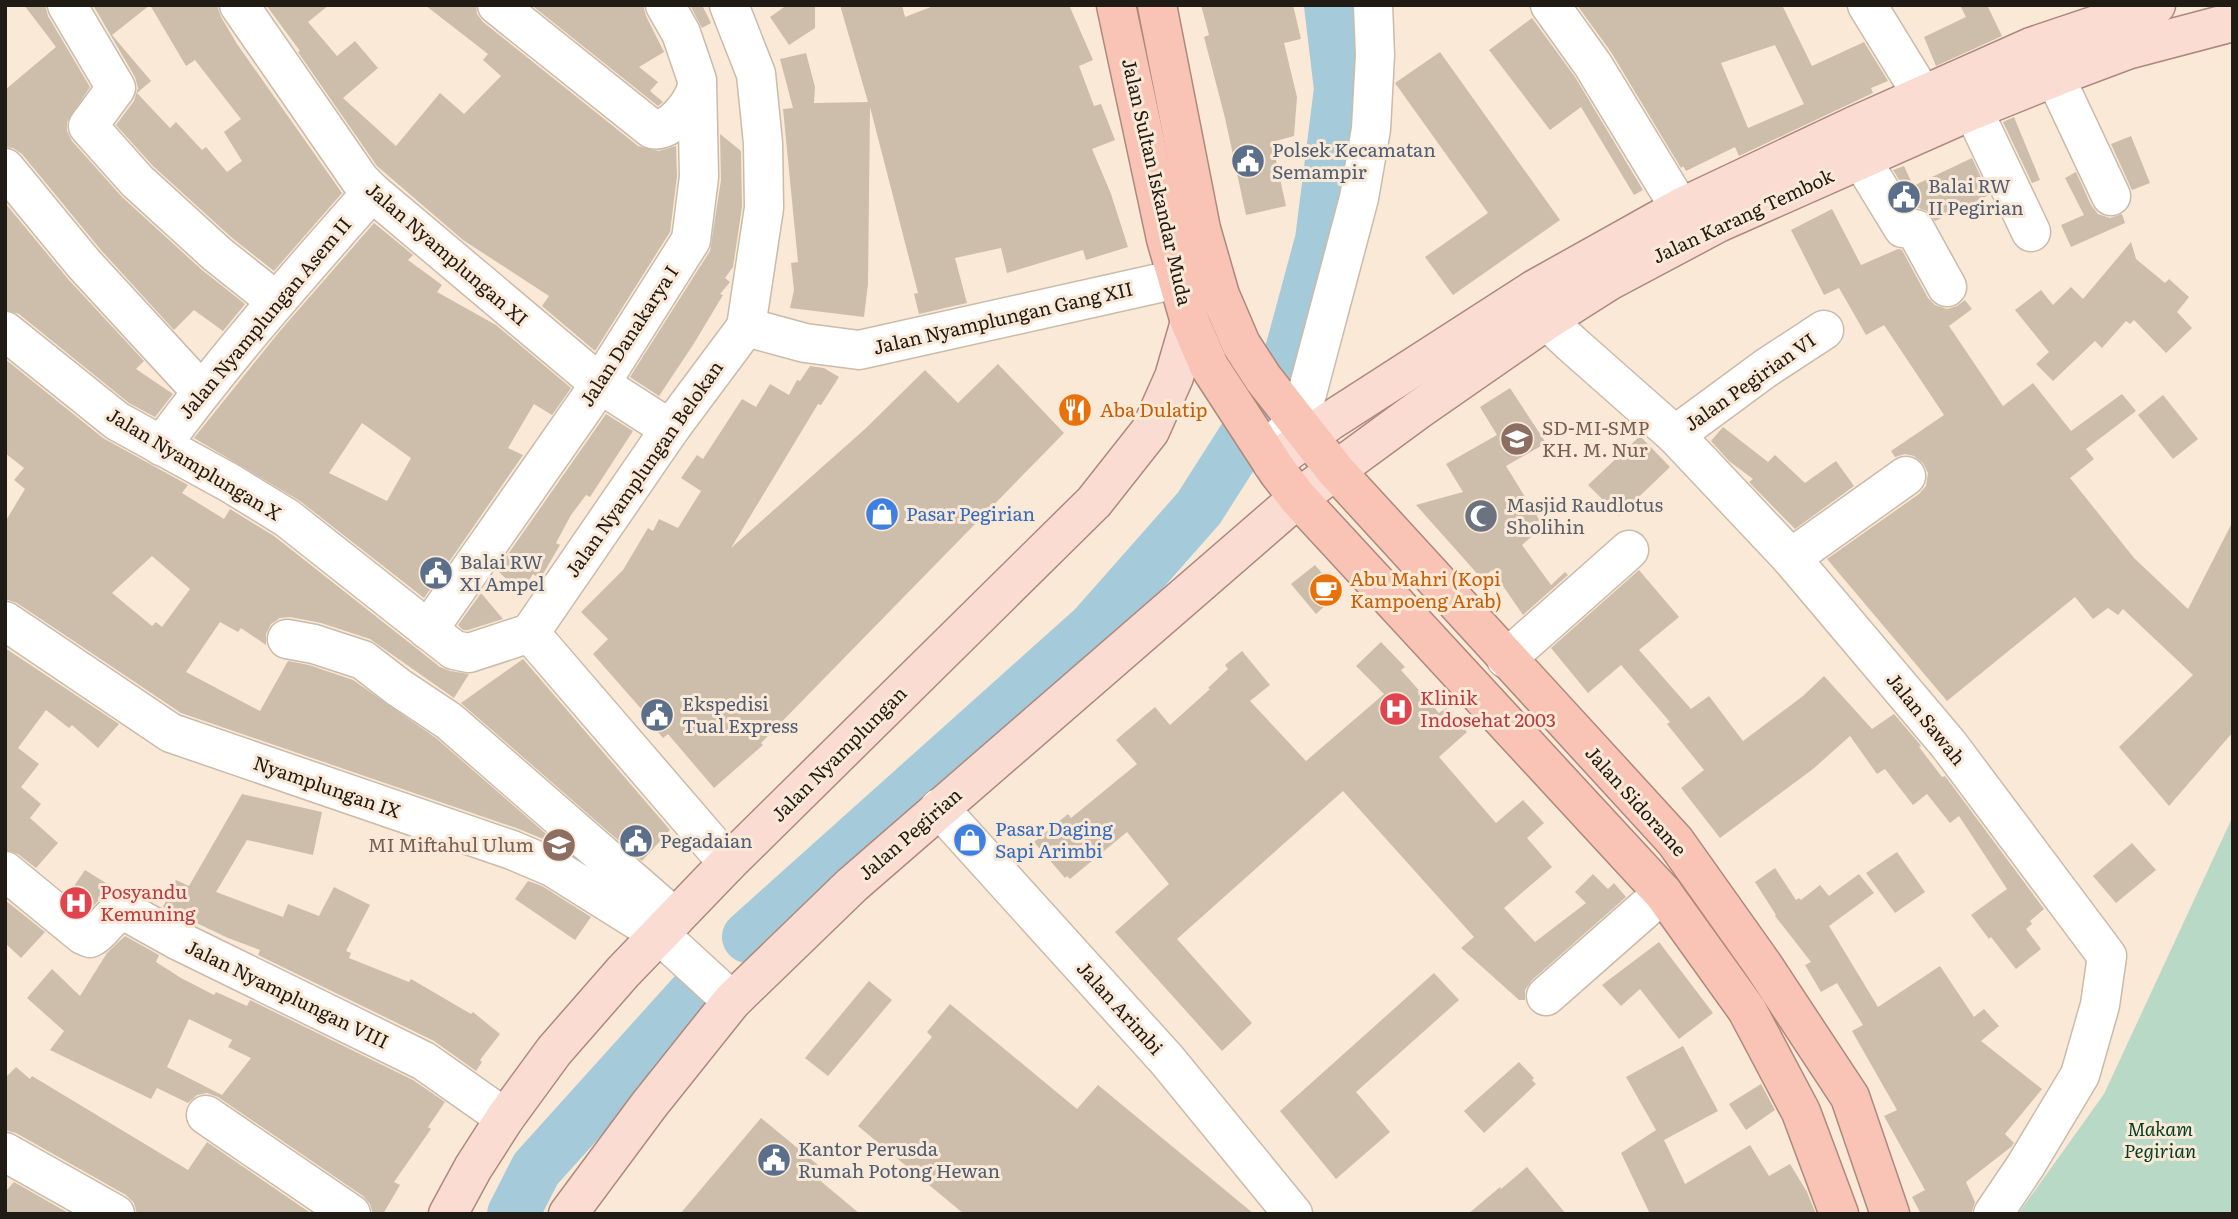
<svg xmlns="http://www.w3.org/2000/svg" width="2238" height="1219" font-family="Literata,serif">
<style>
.green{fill:#b8d9c6}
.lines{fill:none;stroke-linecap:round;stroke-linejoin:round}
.river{stroke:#a5cada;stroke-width:52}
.building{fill:#cdbdab;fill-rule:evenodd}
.minor-casing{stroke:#cbbba9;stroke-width:41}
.major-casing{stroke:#ad897d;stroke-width:41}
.highway-casing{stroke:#ad897d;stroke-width:41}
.minor{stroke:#fff;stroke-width:38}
.major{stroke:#fbdcd3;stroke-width:38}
.highway{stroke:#f9c4b5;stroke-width:38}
.labels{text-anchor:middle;stroke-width:6;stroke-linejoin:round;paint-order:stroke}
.service-label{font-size:19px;fill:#4e5e75;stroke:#fae9d6;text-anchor:start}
.street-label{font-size:19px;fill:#211b15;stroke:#fae9d6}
.food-label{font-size:19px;fill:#c56008;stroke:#fae9d6;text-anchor:start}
.education-label{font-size:19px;fill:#785e54;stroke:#fae9d6;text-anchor:start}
.worship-label{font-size:19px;fill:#5b616d;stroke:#fae9d6;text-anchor:start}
.shop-label{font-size:19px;fill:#366cbe;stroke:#fae9d6;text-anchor:start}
.health-label{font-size:19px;fill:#be3a42;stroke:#fae9d6;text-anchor:start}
.park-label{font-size:19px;font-style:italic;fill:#003f26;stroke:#fae9d6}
</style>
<rect width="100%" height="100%" fill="#fae9d6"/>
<polygon class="green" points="2233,816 2233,1214 2018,1214 2104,1094"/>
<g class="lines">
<g class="river">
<polyline points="748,937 1094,627 1199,508 1285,373 1321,240 1340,89 1330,5"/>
<polyline points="513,1214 536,1169 700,987"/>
</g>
</g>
<g class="building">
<polygon points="24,5 45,5 48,16 90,87 67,122 67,131 72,141 122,197 202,270 245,304 223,331 194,310 174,330 101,250 22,154 13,148 5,147 5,90 56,47"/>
<polygon points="93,5 150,5 112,35 151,81 137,93 170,128 176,122 202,150 206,147 227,172 242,161 224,132 241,119 195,60 186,66 150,5 217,5 221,17 237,44 342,193 274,271 231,237 153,166 116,125 134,101 138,88 135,77"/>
<polygon points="266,5 329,5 308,22 337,56 355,41 378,68 343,98 396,146 440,93 464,114 501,76 483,60 488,54 425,5 476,5 477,14 483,22 638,146 659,151 676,146 677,176 670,232 595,351 542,306 549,296 463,240 377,166 298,52 300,51"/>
<polygon points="535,5 643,5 646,16 664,52 639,67 658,82 650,91 663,102 658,106 534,7"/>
<polygon points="690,5 702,5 711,23 702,28"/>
<polygon points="787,5 815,5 815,28 789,45 770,17"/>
<polygon points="840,5 902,5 905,17 936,5 1069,5 1093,60 1079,66 1094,106 1101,104 1115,140 1092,149 1111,194 1128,247 1086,260 1083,250 1007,273 1001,248 955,258 967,303 919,314 914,294 918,293 870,107 868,284 864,317 790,308 794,290 791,263 798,262 783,109 793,108 780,59 806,53 815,87 814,103 868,102"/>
<polygon points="1201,5 1293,5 1301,39 1284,43 1297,97 1294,136 1272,142 1286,206 1246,215 1225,118 1204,37 1209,35"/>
<path d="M1577 5H1782L1812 66 1864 42 1888 81 1871 88 1873 93 1739 156 1735 147 1686 171 1683 166 1681 168 1611 52ZM1775 45 1804 104 1748 128 1721 63Z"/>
<polygon points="1960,5 1987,5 2002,36 1936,66 1924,37 1966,17"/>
<polygon points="1532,18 1575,77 1643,190 1634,195 1581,107 1550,130 1489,50"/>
<polygon points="1440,52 1560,220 1453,295 1425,257 1488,213 1395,83"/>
<polygon points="2014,117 2040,180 2032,183 2003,122"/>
<polygon points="720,134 741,151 742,207 733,267 725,278 730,282 720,294 723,295 693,345 659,396 630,377 710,251 721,180"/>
<polygon points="2131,136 2150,183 2132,190 2111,144"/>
<polygon points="1972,158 1989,195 1935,221 1927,211 1916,207 1893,170 1904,166 1913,186"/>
<polygon points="2076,172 2091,205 2098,214 2110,218 2122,214 2125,223 2071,247 2061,225 2084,215 2065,178"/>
<polygon points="5,203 68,279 144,361 136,369 173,394 155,417 129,403 19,314 5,310"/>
<polygon points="1832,209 1861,265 1898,249 1902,250 1928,298 1935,305 1947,309 1957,306 1965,300 1972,309 1949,326 2003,406 2033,383 2071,431 2122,394 2136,411 2086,449 2094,459 2070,478 2134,558 2188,609 2233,521 2233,732 2169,806 2119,747 2193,675 2123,609 2118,615 2108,608 2093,619 2075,597 1947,701 1827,559 1919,494 1926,486 1928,473 1923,463 1914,456 1905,454 1895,457 1891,451 1944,415 1884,325 1866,335 1839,288 1824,295 1791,230"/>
<path d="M374 223 413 255 408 260 442 285 437 292 496 325 571 388 552 415 534 404 508 448 523 455 424 598 300 501 194 438 280 331ZM362 423 411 458 387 501 329 473Z"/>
<polygon points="2131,242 2136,259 2165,283 2169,279 2189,297 2177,312 2192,328 2166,353 2134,320 2130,324 2126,321 2102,348 2095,341 2053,381 2036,364 2049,352 2015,310 2041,290 2053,305 2071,287 2083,299"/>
<path d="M5 359 103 438 188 485 182 493 224 519 230 509 274 536 440 667 450 671 469 674 454 698 370 639 321 623 290 617 280 618 271 624 266 634V645L241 628 238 632 220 622 186 672 260 711 288 661 309 665 353 680 436 738 560 846 519 829 181 713 17 603 5 599V522L25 489 14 480 24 468 5 453ZM152 556 190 589 162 627 156 622 152 626 112 593Z"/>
<polygon points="998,364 1064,433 761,743 763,745 714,788 668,734 663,738 641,712 643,711 593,654 608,639 581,612 623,570 648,528 653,531 659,519 678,528 701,491 681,478 697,455 703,459 742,399 756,407 770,384 789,395 797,380 800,381 810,366 824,368 839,377 821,405 818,404 731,548 865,429 925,370 958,403"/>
<polygon points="1510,388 1546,443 1506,466 1543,526 1522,545 1551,585 1565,572 1568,575 1523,615 1492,570 1482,579 1416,505 1463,492 1446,464 1497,435 1480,407"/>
<polygon points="2163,395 2198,439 2173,459 2138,415"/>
<polygon points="606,414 633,431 590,497 586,495 571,515 556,543 560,545 540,579 533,574 521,593 497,570"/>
<polygon points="1723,427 1768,462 1775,455 1805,483 1836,461 1854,486 1795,529 1749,482 1753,479 1729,461 1711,441"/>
<polygon points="1640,436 1670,467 1619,516 1588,485"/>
<polygon points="1315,565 1339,593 1316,614 1291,584"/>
<polygon points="1639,570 1679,617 1639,650 1691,709 1709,696 1743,741 1803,696 1824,676 1872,729 1894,714 1918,742 1921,746 1919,747 1942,777 1945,776 2044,909 2030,921 2032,924 2026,929 2041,949 2016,969 1991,937 1989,939 1971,915 2007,889 1959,816 1950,823 1927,794 1913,805 1885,769 1877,774 1850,736 1813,769 1720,838 1681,788 1704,770 1667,724 1670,722 1621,665 1588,693 1551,648"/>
<polygon points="481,593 503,619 468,630 463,630 458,625"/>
<polygon points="1381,642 1405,667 1401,670 1439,713 1446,708 1467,732 1439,757 1496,823 1523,800 1544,823 1527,838 1552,867 1504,908 1535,942 1586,903 1575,892 1593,874 1608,889 1614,883 1626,897 1532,980 1525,990 1525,1000 1519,1000 1461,948 1474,937 1343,791 1177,939 1252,1023 1222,1051 1115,932 1169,884 1127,832 1070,879 1067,876 1065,878 1034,842 1068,814 1071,818 1137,764 1116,740 1155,707 1170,725 1210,689 1208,688 1228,669 1225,665 1242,651 1270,685 1250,701 1306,761 1384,694 1356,666"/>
<polygon points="5,648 119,724 98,748 72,725 69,728 46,710 18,748 39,764 21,787 41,804 30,818 58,843 36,868 18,854 5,850"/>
<polygon points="523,659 670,830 642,861 461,703"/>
<polygon points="242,794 322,812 313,855 247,840 216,892 283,917 288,904 319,916 334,887 370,905 346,951 351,953 349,958 409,982 411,979 471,1014 473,1012 500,1034 480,1060 482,1062 476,1071 434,1041 258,955 260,950 228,938 163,907 176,880 189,886"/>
<polygon points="2132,843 2156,870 2116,903 2093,876"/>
<polygon points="1897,852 1925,892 1895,913 1866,873"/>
<polygon points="1775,868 1796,900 1799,898 1801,900 1820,885 1829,896 1859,874 1874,893 1829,926 1878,1007 1940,966 1974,1017 1984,1009 1999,1026 1981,1041 2042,1089 2005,1134 2014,1143 2011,1147 1966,1182 1975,1202 1971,1214 1921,1214 1912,1197 1925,1190 1884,1116 1897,1110 1852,1031 1863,1025 1837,983 1821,992 1805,965 1811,962 1775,916 1776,915 1755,882"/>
<polygon points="85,870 117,890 101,898 88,911 68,895"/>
<polygon points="528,881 542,886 591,917 575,940 515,899"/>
<polygon points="5,900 45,932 21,958 5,943"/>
<path d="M125 936 159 955 156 962 181 978 214 995 216 992 247 1006 250 1000 413 1080 445 1102 428 1127 431 1129 394 1182 400 1185 383 1214H373L370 1204 363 1196 218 1097 207 1093 197 1095 188 1103 157 1088 151 1099 50 1050 64 1031 27 998 52 969 80 996 107 953ZM189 1019 232 1040 228 1047 251 1058 222 1095 167 1067Z"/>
<polygon points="1659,942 1713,1013 1679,1039 1640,989 1621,1006 1602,985"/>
<polygon points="1434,973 1459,1000 1356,1092 1390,1132 1336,1179 1280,1111"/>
<polygon points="869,981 892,1000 828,1076 805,1058"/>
<polygon points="950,1004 1077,1109 1098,1085 1254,1214 964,1214 858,1126 932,1037 927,1032"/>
<polygon points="1683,1046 1718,1111 1664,1140 1685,1184 1750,1145 1769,1176 1790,1164 1807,1192 1816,1214 1650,1214 1621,1153 1656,1130 1626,1077"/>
<polygon points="1519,1062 1534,1078 1532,1080 1536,1084 1484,1133 1464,1111"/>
<polygon points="16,1067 30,1079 32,1076 188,1170 207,1142 312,1214 137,1214 134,1203 126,1195 16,1133 5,1130 5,1078"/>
<polygon points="1761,1084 1775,1110 1746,1130 1729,1104"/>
<polygon points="761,1118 818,1165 811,1173 860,1214 680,1214"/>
<polygon points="1527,1167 1566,1214 1468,1214 1500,1187 1501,1189"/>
<polygon points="14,1182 70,1214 5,1214 5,1192"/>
</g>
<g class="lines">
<g class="minor-casing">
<g id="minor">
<polyline points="67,5 116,88 88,126 137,181 217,254 276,301"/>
<polyline points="239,5 360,180 372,192 600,384 670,429"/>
<path d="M497 5 652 129C670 133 691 105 696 90"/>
<polyline points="1550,5 1593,65 1680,208"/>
<polyline points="1867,5 1923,96"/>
<polyline points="2055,77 2111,196"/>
<polyline points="1973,110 2031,232"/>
<polyline points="1845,133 1903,228 1915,229 1947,287"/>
<polyline points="5,168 84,264 201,391"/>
<polyline points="1524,299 1572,344 1675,435 1791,558 1949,745 2107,956 2100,1005 2080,1075 2026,1165 1993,1214"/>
<polyline points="746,327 805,343 859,350 1177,279"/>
<polyline points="5,331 117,421 230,483 287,518 454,650 469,653 530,633"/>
<polyline points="1675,435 1766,368 1824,330"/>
<polyline points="1275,442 1297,422 1305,401 1359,198 1371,129 1375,55 1373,5"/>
<path d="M161 446C226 357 299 275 372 192"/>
<polyline points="1791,558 1906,476"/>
<polyline points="5,621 171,733 512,850 552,867 659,934 732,1001"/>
<polyline points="428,630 600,384 691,240 699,177 697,80 681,33 665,5"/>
<polyline points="287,639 314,644 363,660 398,687 449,721 675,918"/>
<polyline points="1506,659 1629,550"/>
<polyline points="939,808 1167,1060 1293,1214"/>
<polyline points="728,863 530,633 670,429 746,327 764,208 763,143 756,74 729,5"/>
<path d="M5 871 83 935 90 938C104 932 110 912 125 911L177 940 424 1061 505 1118"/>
<polyline points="1546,996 1663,893"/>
<polyline points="206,1115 351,1214"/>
<polyline points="5,1152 115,1214"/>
</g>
</g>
<g class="major-casing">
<g id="major">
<polyline points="1272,463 1330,421 1535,289 1680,208 1856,125 2031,47 2156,5"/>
<polyline points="448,1214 473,1168 505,1118 554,1051 623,972 728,863 1094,502 1150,431 1174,377 1190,322"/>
<polyline points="568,1214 649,1105 732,1001 852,885 1298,498 1418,410 1546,321 1609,281 1718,223 1973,110 2055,77 2127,50 2233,22"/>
</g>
</g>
<g class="highway-casing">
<g id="highway">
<polyline points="1116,5 1166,239 1190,322 1209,366 1278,472 1298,498 1663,893 1747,1010 1801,1112 1839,1214"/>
<polyline points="1157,5 1201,229 1220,295 1241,344 1263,378 1335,470 1675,841 1763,965 1850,1097 1890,1214"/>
</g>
</g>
<use href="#minor" class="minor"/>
<use href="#major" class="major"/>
<use href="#highway" class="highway"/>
</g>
<defs>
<g id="civic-disc" transform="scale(1.75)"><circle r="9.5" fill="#5c6f8a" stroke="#fae9d6"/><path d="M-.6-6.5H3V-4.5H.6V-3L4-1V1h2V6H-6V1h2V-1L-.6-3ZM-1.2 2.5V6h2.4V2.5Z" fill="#fff"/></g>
<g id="restaurant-disc" transform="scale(1.75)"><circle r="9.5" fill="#e8710a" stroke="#fae9d6"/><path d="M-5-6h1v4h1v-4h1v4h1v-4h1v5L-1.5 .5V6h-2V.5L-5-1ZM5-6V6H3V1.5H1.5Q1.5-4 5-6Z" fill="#fff"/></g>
<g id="school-disc" transform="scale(1.75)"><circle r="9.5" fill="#8d6e63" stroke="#fae9d6"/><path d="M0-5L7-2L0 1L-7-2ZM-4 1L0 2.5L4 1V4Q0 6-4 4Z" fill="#fff"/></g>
<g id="shop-disc" transform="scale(1.75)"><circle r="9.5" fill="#3f7fe0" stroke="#fae9d6"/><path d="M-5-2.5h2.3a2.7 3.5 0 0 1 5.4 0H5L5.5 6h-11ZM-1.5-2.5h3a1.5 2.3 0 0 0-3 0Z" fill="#fff"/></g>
<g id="mosque-disc" transform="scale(1.75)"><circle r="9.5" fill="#6b7280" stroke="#fae9d6"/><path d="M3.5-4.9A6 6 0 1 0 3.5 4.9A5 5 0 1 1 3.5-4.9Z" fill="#fff"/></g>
<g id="cafe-disc" transform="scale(1.75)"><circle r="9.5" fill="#e8710a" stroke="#fae9d6"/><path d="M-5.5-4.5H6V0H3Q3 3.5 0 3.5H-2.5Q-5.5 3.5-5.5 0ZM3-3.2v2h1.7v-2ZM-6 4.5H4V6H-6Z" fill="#fff"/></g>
<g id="hospital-disc" transform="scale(1.75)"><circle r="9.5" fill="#e0444e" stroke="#fae9d6"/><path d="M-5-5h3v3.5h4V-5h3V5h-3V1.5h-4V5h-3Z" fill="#fff"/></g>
</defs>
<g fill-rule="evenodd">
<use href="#civic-disc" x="1248" y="161"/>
<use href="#civic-disc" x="1904" y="197"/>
<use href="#restaurant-disc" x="1075" y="410"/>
<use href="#school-disc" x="1517" y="439"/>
<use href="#shop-disc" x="882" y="514"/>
<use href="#mosque-disc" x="1481" y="516"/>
<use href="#civic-disc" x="436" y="573"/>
<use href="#cafe-disc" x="1326" y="590"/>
<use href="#hospital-disc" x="1396" y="709"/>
<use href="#civic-disc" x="657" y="715"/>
<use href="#shop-disc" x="970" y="840"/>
<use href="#civic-disc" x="636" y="841"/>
<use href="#school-disc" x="559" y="845"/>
<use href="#hospital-disc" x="76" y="903"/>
<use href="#civic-disc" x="774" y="1160"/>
</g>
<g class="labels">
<g class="service-label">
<text x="1272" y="157">Polsek Kecamatan<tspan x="1272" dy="22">Semampir</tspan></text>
<text x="1928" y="193">Balai RW<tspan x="1928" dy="22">II Pegirian</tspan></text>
<text x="460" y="569">Balai RW<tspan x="460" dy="22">XI Ampel</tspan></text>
<text x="682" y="711">Ekspedisi<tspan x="682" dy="22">Tual Express</tspan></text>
<text x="660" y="848">Pegadaian</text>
<text x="798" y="1156">Kantor Perusda<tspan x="798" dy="22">Rumah Potong Hewan</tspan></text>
</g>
<g class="street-label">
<text transform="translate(1157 182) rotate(77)" y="7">Jalan Sultan Iskandar Muda</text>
<text transform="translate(1743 216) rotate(-25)" y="7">Jalan Karang Tembok</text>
<text transform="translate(447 254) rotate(41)" y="7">Jalan Nyamplungan XI</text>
<text transform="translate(265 318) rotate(-50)" y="7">Jalan Nyamplungan Asem II</text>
<text transform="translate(1003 318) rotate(-13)" y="7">Jalan Nyamplungan Gang XII</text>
<text transform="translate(629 336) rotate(-57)" y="7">Jalan Danakarya I</text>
<text transform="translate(1750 382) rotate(-35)" y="7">Jalan Pegirian VI</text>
<text transform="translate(194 464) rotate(31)" y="7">Jalan Nyamplungan X</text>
<text transform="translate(644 469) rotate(-55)" y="7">Jalan Nyamplungan Belokan</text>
<text transform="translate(1926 719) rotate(51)" y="7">Jalan Sawah</text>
<text transform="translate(839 754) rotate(-45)" y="7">Jalan Nyamplungan</text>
<text transform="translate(327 787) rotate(19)" y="7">Nyamplungan IX</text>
<text transform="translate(1636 801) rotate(48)" y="7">Jalan Sidorame</text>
<text transform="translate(910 834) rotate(-41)" y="7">Jalan Pegirian</text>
<text transform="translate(287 994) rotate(26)" y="7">Jalan Nyamplungan VIII</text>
<text transform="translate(1120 1008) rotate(48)" y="7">Jalan Arimbi</text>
</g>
<g class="food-label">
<text x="1100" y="417">Aba Dulatip</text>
<text x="1350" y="586">Abu Mahri (Kopi<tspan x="1350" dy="22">Kampoeng Arab)</tspan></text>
</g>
<g class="education-label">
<text x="1542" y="435">SD-MI-SMP<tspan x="1542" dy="22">KH. M. Nur</tspan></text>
<text x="534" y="852" text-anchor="end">MI Miftahul Ulum</text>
</g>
<g class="worship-label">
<text x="1506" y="512">Masjid Raudlotus<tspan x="1506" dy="22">Sholihin</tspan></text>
</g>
<g class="shop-label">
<text x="906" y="521">Pasar Pegirian</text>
<text x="995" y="836">Pasar Daging<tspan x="995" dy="22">Sapi Arimbi</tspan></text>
</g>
<g class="health-label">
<text x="1420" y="705">Klinik<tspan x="1420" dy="22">Indosehat 2003</tspan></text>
<text x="100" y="899">Posyandu<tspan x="100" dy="22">Kemuning</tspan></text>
</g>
<g class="park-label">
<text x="2160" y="1136">Makam<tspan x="2160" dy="22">Pegirian</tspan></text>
</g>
</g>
<rect width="2238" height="1219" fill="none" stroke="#211b15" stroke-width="14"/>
</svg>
